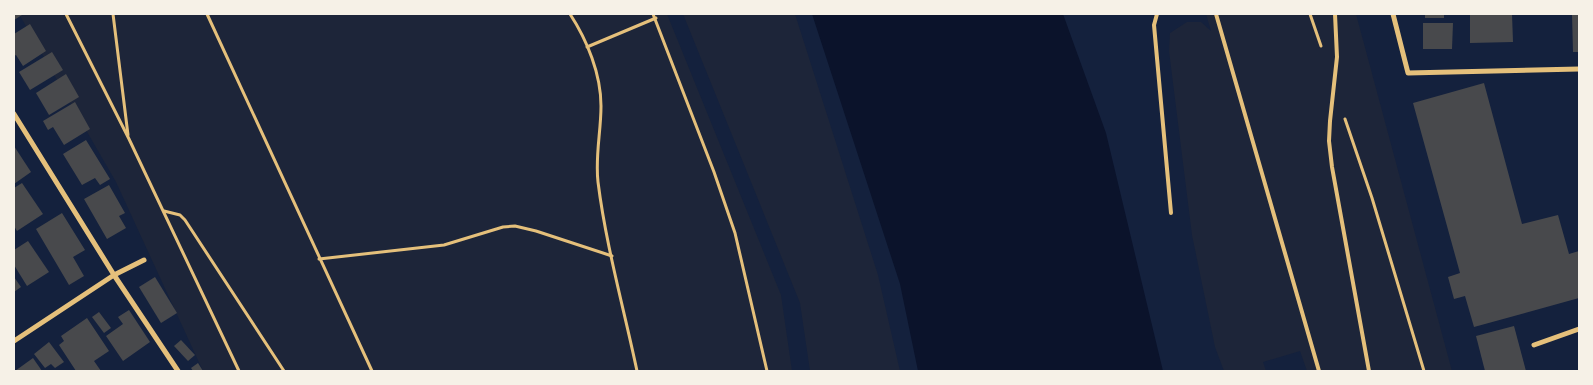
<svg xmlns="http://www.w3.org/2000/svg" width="1593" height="385" font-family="Cabin,sans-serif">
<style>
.green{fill:#1d2539}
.water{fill:#0b132b}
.building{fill:#48494c}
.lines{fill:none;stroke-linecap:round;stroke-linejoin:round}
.path{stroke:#e5c07b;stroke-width:3}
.service{stroke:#e5c07b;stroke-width:4}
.minor{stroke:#e5c07b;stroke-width:5}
</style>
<rect width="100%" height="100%" fill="#14213d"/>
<g class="green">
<polygon points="19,14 667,14 781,295 792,371 203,371 116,182"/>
<polygon points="683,14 795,14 878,275 900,371 810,371 800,303"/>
<polygon points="1206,14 1356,14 1452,371 1307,371 1300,351 1263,362 1266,371 1224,371 1215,347 1192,235 1169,51 1170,33 1187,22 1201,22 1211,31"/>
</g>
<polygon class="water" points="812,14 1063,14 1106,133 1163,371 918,371 900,284"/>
<g class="building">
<polygon points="14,14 21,14 22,15 14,20"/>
<rect x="1425" y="14" width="19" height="4"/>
<polygon points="1470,14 1512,14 1513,42 1470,43"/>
<polygon points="1572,14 1579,14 1579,52 1573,52"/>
<polygon points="1423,23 1453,23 1452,49 1423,49"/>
<polygon points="30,24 46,51 23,66 16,55 14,56 14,34"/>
<polygon points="52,52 63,70 30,90 19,72"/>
<polygon points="66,74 79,97 49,115 36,93"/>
<polygon points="1484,83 1522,224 1558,215 1569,254 1579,251 1579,298 1474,327 1465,296 1454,299 1448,277 1460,273 1413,103"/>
<polygon points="75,102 90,129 64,145 53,127 48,130 43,121"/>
<polygon points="86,140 110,179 100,185 95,178 82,185 63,154"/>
<polygon points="14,146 31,172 14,184"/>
<polygon points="22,183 43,214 17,231 14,226 14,188"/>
<polygon points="109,185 125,213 119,216 126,228 107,239 84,199"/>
<polygon points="62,213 85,250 73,257 84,276 69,285 36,229"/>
<polygon points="28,241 49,272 27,286 14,265 14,250"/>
<polygon points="14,277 21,287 14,292"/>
<polygon points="155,277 177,313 161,323 139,287"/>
<polygon points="129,310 150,342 123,361 106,336 123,324 118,317"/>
<polygon points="99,312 111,328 104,333 92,317"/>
<polygon points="87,318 109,351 94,361 101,371 76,371 59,345 64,341 61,336"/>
<polygon points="1514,326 1526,371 1485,371 1476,336"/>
<polygon points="181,340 195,355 188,361 174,346"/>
<polygon points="49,342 64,362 55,368 51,364 45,368 34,354"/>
<polygon points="33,358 42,371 15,371"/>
<polygon points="198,363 203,371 193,371 191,368"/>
</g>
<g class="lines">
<g class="path">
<polyline points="66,14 129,139 239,371"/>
<polyline points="113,14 128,135"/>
<polyline points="207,14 372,371"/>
<path d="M570 14C587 40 601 74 601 106 601 132 595 156 598 182 606 246 624 309 637 371"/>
<polyline points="653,14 714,172 735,233 767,371"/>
<polyline points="1310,14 1321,46"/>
<polyline points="587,47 656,18"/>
<polyline points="1345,119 1372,198 1424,371"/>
<polyline points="164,211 180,215 185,220 284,371"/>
<polyline points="319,259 444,245 503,227 515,226 536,231 612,256"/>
</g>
<g class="service">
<polyline points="1157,14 1154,25 1171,213"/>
<polyline points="1216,14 1319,371"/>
<polyline points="1335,14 1337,57 1330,121 1329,141 1332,167 1369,371"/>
</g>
<g class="minor">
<polyline points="1393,14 1408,73 1579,69"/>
<polyline points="14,114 114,275 178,371"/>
<polyline points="14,341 114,275 144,260"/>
<polyline points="1534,345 1579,329"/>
</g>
</g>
<rect width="1593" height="385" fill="none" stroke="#f6f1e7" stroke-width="30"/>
</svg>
